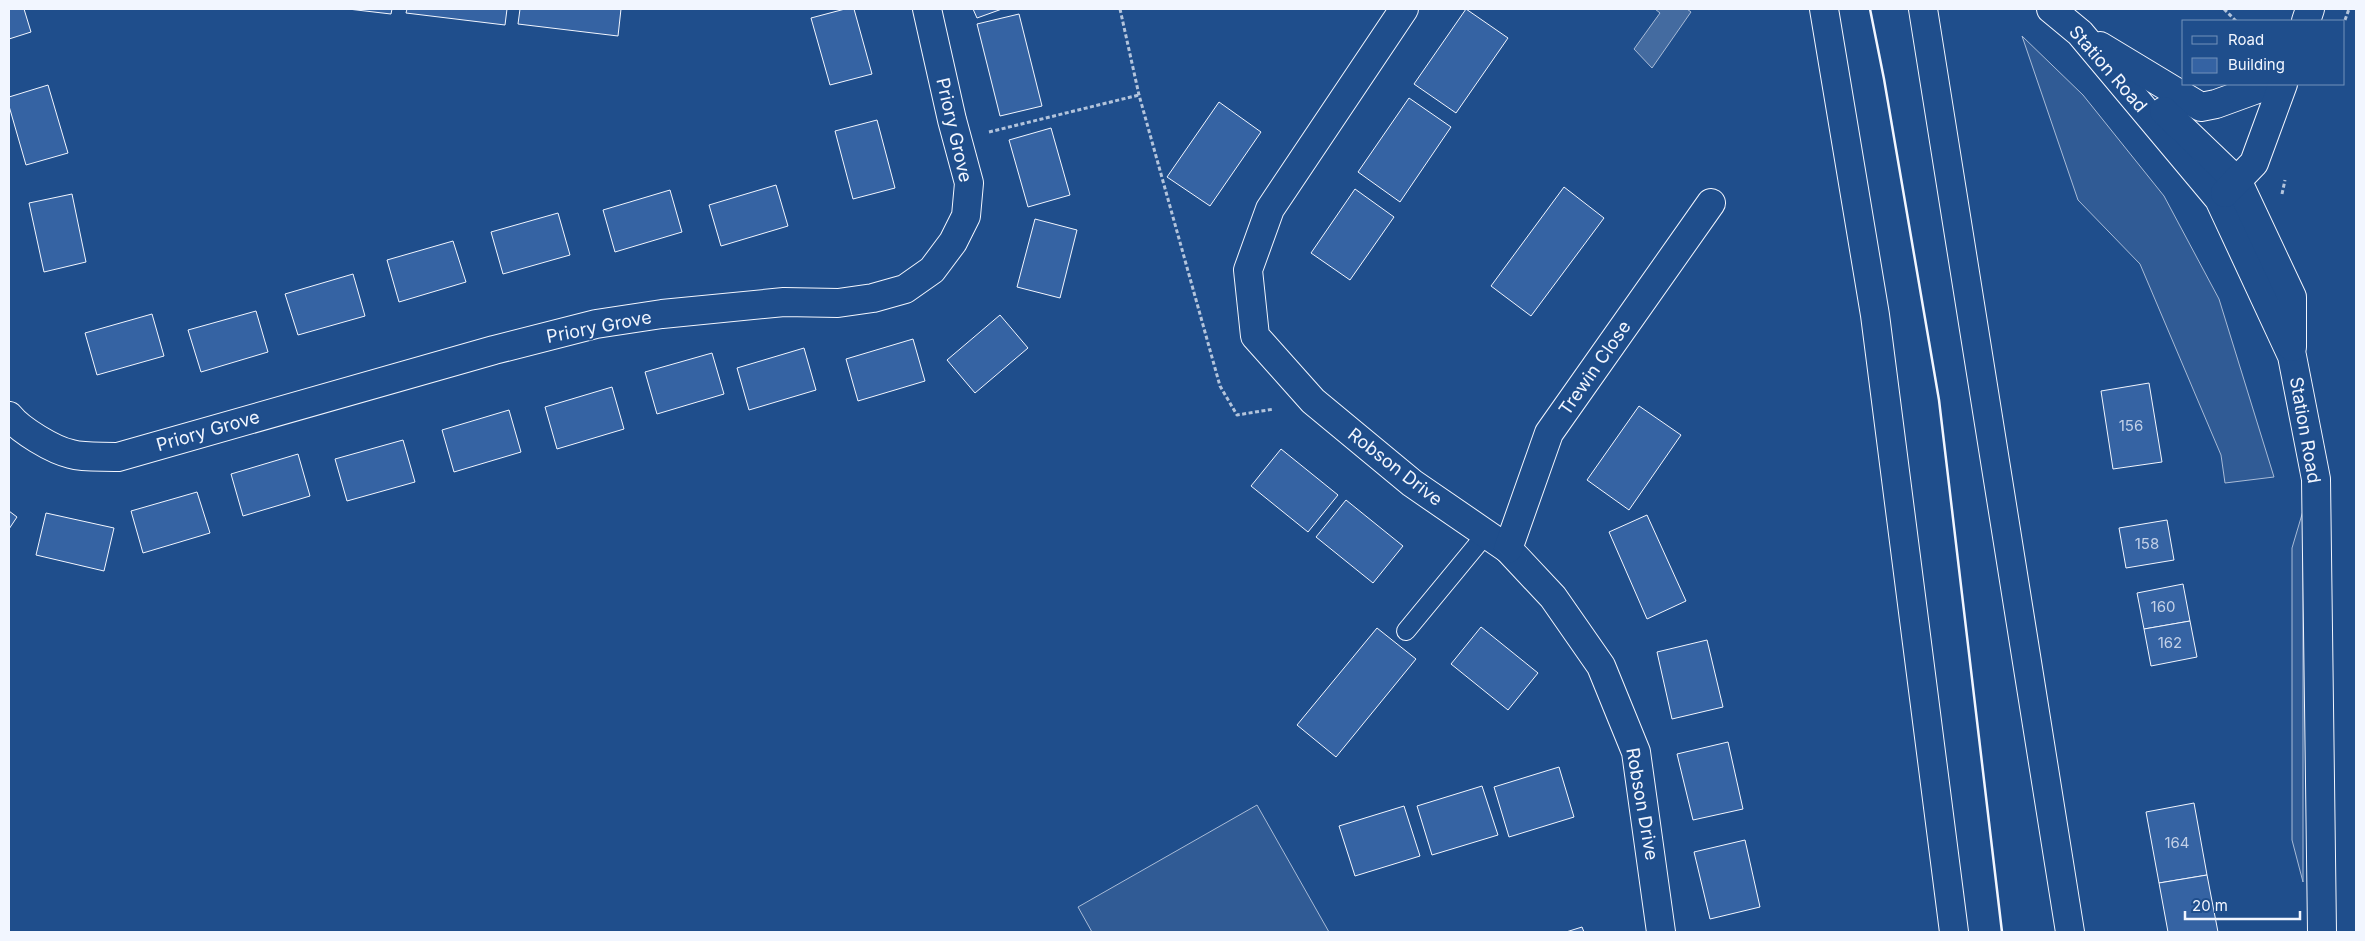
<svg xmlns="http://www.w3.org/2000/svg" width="2365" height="941" font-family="Inter,sans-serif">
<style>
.built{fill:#305b95;stroke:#a8bbd7}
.water{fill:#446ba0;stroke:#a8bbd7}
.building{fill:#3563a3;stroke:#f2f6ff}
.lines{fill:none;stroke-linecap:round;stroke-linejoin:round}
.lane-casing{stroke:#f2f6ff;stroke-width:20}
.street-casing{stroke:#f2f6ff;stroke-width:30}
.secondary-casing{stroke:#f2f6ff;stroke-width:30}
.highway-casing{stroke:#f2f6ff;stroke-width:30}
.path{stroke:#b3c4dc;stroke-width:3;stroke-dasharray:4 2.5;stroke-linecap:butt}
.lane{stroke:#1f4e8c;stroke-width:18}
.street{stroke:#1f4e8c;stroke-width:28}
.secondary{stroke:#1f4e8c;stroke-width:28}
.highway{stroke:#1f4e8c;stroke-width:28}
.wall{stroke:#f2f6ff;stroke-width:2.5}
.labels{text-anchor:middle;stroke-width:4;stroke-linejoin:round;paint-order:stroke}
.number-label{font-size:15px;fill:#c3d1e8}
.street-label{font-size:18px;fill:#f2f6ff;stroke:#1f4e8c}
</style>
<rect width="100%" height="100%" fill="#1f4e8c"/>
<g class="built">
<polygon points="2022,36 2083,95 2164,196 2219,299 2274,477 2225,483 2221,455 2140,264 2078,200"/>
<polygon points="2303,511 2303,882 2292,840 2292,548"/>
<polygon points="1257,805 1329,932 1092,932 1078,907"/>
</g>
<polygon class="water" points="1655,9 1687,9 1691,12 1652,68 1634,49 1660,13"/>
<g class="building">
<polygon points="9,9 24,9 31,32 9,39"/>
<polygon points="348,9 392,9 391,14"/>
<polygon points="407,9 507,9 505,25 406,13"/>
<polygon points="520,9 621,9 618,36 518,24"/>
<polygon points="845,9 854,9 872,74 830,85 811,18"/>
<polygon points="973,9 1002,9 977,18"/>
<polygon points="1466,9 1508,38 1456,113 1414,84"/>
<polygon points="1019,14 1042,106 1000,116 977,24"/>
<polygon points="48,85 68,153 26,165 9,106 9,97"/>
<polygon points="1409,98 1451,127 1400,202 1358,172"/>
<polygon points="1219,102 1261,132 1210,206 1167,177"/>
<polygon points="877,120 895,188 853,199 835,131"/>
<polygon points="1051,128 1070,195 1028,207 1009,140"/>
<polygon points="776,185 788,226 721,246 709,205"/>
<polygon points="1564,187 1604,218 1531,316 1491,286"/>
<polygon points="1355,189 1394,217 1350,280 1311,253"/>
<polygon points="670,190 682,232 615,252 603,210"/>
<polygon points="72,194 86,262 44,272 29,203"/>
<polygon points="558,213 570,255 503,274 491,232"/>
<polygon points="1035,219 1077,230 1060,298 1017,287"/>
<polygon points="453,241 466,282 399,302 387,260"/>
<polygon points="353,274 365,316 298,335 285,294"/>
<polygon points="256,311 268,352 201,372 188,330"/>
<polygon points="152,314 164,356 97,375 85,333"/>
<polygon points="1000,315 1028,348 975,393 947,360"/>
<polygon points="913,339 925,381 858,401 846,359"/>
<polygon points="804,348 816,390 749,410 737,368"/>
<polygon points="712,353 724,394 657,414 645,372"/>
<polygon points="2149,383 2162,462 2113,469 2101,391"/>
<polygon points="612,387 624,429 557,449 545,407"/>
<polygon points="1639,406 1681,435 1629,510 1587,480"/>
<polygon points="509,410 521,452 454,472 442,430"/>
<polygon points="403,440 415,482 347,501 335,459"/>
<polygon points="1281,449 1338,495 1308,532 1251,486"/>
<polygon points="298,454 310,496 243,516 231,474"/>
<polygon points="197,492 210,533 143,553 131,511"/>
<polygon points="1346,500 1403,546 1373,583 1316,537"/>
<polygon points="9,511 17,517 9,529"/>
<polygon points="46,513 114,528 104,571 36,555"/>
<polygon points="1647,515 1686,601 1647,619 1609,532"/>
<polygon points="2167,520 2174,560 2126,568 2119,528"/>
<polygon points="2183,584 2190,621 2144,629 2137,593"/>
<polygon points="2190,621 2197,657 2151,666 2144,629"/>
<polygon points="1481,627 1538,673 1508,710 1451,664"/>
<polygon points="1377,628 1416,659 1336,757 1297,725"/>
<polygon points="1707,640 1723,707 1672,719 1657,652"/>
<polygon points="1728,742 1743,809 1693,820 1677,754"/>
<polygon points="1559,767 1574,817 1509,837 1494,787"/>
<polygon points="1482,786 1498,835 1432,855 1417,806"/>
<polygon points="2194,803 2207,875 2159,883 2146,812"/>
<polygon points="1404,806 1420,856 1355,876 1339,826"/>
<polygon points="1745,840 1760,907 1710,919 1694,852"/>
<polygon points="2207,875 2218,932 2168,932 2159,883"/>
<polygon points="1582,927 1584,932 1566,932"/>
</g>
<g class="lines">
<g class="lane-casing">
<polyline id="lane" points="1406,631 1486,534"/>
</g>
<g class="street-casing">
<g id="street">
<polyline points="1404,9 1270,209 1248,270 1255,336 1313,401 1412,483 1508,549 1553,597 1601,666 1636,752 1661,932"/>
<path d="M9 416C20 430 53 450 71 454 85 458 103 456 118 457L494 350 596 324 662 314 784 302 838 303 873 298 905 289 932 270 953 242 966 216 969 183 952 120 927 9"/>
<polyline points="1508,549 1549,433 1711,203"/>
</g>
</g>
<g class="secondary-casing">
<g id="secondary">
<polyline points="2051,9 2080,33 2219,199 2292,356 2316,479 2322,932"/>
<polyline points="2306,21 2310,9"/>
<polyline points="2100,46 2201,107 2216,104 2271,84"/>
<polyline points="2164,111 2238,182 2292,297 2292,347"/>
<polyline points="2225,193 2254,163 2283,84"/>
</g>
</g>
<g class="highway-casing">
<g id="highway">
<polyline points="1824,9 1875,315 1954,932"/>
<polyline points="1923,9 2070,932"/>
</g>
</g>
<g class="path">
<polyline points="1120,9 1139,95 1220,386 1237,415 1274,409"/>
<polyline points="2224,9 2236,21"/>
<polyline points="2345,20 2349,9"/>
<polyline points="989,132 1139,95"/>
<polyline points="2282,194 2285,180"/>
</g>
<use href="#lane" class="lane"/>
<use href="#street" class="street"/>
<use href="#secondary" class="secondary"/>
<use href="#highway" class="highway"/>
<polyline class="wall" points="1870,9 1884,79 1939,400 2002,932"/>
</g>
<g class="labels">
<g class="number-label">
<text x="2131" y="431">156</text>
<text x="2147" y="549">158</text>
<text x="2163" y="612">160</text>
<text x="2170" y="648">162</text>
<text x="2177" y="848">164</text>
</g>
<g class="street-label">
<text transform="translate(2108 69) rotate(49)" y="6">Station Road</text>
<text transform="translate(954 130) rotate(77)" y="6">Priory Grove</text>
<text transform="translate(599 327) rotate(-11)" y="6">Priory Grove</text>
<text transform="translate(1595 368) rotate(-55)" y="6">Trewin Close</text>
<text transform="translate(2305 430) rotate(80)" y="6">Station Road</text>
<text transform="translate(208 431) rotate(-16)" y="6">Priory Grove</text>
<text transform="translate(1395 467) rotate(38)" y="6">Robson Drive</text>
<text transform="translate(1642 804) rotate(80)" y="6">Robson Drive</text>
</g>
</g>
<rect width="2365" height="941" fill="none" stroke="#f2f6ff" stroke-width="20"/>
<rect x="2182" y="20" width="162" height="65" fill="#1f4e8c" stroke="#7391ba"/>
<rect x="2192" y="36" width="25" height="8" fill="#1f4e8c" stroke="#7391ba"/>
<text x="2228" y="45" font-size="15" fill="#f2f6ff">Road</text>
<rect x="2192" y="58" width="25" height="15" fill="#3563a3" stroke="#7391ba"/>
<text x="2228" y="70" font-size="15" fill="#f2f6ff">Building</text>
<path d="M2185 911v8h115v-8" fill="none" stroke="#f2f6ff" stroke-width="2.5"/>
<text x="2192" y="911" font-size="15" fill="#f2f6ff" stroke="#1f4e8c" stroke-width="4" paint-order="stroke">20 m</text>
</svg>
